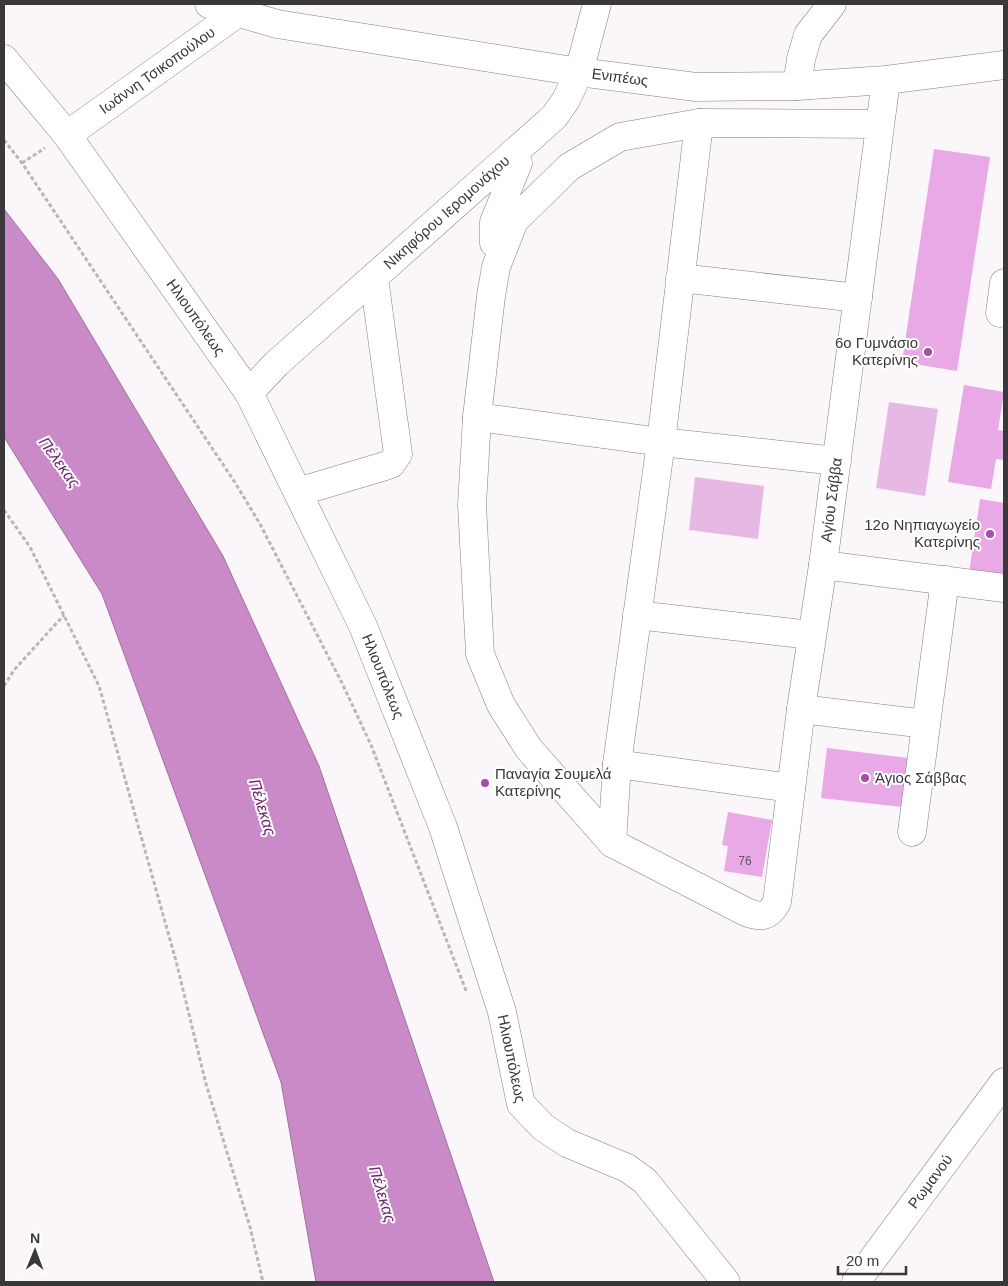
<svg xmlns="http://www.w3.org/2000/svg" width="1008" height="1286" font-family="Helvetica,sans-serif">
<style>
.green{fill:#e8b8e5}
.water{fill:#ca8ac7;stroke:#9f719d}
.building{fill:#e9a8e6}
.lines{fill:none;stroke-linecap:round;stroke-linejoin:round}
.minor-casing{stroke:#837f82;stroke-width:29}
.path{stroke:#b9b6b9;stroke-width:3;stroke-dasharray:4 2.5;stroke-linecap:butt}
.minor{stroke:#fff;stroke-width:28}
.poi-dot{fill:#ad48ac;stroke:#fff;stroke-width:2}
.labels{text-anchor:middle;stroke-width:4;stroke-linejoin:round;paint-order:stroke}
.number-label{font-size:12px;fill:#665465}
.street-label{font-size:15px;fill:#3a383a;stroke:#fff}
.poi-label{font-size:15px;fill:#3a383a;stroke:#fff;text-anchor:end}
.water-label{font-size:16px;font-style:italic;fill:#712570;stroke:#fff}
</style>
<rect width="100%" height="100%" fill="#faf6f9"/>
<g class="green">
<polygon points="889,402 938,409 925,496 876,488"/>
<polygon points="695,477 764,486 758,539 689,530"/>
</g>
<polygon class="water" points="4,209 58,279 223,556 319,766 494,1282 316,1282 281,1082 102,594 4,437"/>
<g class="building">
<polygon points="934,149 990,157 957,371 902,362"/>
<polygon points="964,385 1004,392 998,430 1004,431 1004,460 996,459 991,489 948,482"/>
<polygon points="980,499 1004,503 1004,565 1002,578 969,573"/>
<polygon points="827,748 908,758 902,807 821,798"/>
<polygon points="728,812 772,820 762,877 724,871 728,846 722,845"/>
</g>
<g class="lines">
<g class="minor-casing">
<g id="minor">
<path id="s1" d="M209 4 277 24 579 72 696 87 797 86 886 80 1004 65"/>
<path id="s2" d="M4 59 67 135 249 393 363 626 443 827 502 1012 521 1104 543 1127 567 1143 627 1168 645 1181 726 1282"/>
<polyline points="797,86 801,59 808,35 832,4"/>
<path id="s3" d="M880 124 699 123 620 137 569 167 514 221 496 267 491 296 477 417 472 505 480 654 501 705 529 749 612 843 746 912C761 918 769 917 777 902L801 709 823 565 886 80"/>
<path id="s4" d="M67 135 239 12 246 4"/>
<polyline points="494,243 494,222 518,163 513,154"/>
<polyline points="680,278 858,298"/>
<polyline points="1000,313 1004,283"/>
<path id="s5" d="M249 393 276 364 554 117 566 100 579 72 597 4"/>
<polyline points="477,417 661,442 837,461"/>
<polyline points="298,492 385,466 391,464 398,454 374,278"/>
<polyline points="823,565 1004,588"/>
<polyline points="637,615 811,635"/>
<polyline points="801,709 926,724"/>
<polyline points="617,764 791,788"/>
<polyline points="912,832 945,580"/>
<polyline points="612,843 617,764 661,442 699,123"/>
<path id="s6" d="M856 1282 1004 1082"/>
</g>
</g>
<g class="path">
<polyline points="4,140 22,163 234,481 260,524 342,683 371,745 467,993"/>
<polyline points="22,163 45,148"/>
<polyline points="4,510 30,547 99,686 176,961 206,1084 250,1227 263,1282"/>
<polyline points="4,686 14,670 64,615"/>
</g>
<use href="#minor" class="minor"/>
</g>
<g class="poi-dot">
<circle cx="928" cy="352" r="5"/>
<circle cx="990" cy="534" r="5"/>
<circle cx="865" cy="778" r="5"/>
<circle cx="485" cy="783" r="5"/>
</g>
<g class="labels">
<g class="number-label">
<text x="745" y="865">76</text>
</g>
<g class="street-label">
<text dy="5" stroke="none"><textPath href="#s4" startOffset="111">Ιωάννη Τσικοπούλου</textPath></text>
<text dy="5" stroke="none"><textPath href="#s1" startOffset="418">Ενιπέως</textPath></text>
<text dy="5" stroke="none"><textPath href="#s5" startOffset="268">Νικηφόρου Ιερομονάχου</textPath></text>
<text dy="5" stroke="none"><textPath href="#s2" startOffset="322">Ηλιουπόλεως</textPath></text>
<text dy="5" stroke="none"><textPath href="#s3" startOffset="1662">Αγίου Σάββα</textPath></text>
<text dy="5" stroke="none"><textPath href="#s2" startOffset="728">Ηλιουπόλεως</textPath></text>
<text dy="5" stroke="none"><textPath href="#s2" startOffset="1132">Ηλιουπόλεως</textPath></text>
<text dy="5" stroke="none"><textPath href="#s6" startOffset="125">Ρωμανού</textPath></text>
</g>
<g class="poi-label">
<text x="918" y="348">6ο Γυμνάσιο<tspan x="918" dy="17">Κατερίνης</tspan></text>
<text x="980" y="530">12ο Νηπιαγωγείο<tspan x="980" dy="17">Κατερίνης</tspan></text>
<text x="495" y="779" text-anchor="start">Παναγία Σουμελά<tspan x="495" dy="17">Κατερίνης</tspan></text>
<text x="875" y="783" text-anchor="start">Άγιος Σάββας</text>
</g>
<g class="water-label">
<text transform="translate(60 462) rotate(54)" y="6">Πέλεκας</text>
<text transform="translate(263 807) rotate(73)" y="6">Πέλεκας</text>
<text transform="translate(383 1194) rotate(73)" y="6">Πέλεκας</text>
</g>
</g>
<rect width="1008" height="1286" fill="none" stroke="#3a383a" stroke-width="10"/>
<g transform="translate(35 1251) rotate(1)" stroke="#ffffff" stroke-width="4" paint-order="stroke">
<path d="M0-4L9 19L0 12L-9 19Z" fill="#3a383a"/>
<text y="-8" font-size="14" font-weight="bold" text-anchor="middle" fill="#3a383a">N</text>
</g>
<path d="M838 1266v8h68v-8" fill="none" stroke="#3a383a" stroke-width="2.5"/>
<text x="846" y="1266" font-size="15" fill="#3a383a" stroke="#ffffff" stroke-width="4" paint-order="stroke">20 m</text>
</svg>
